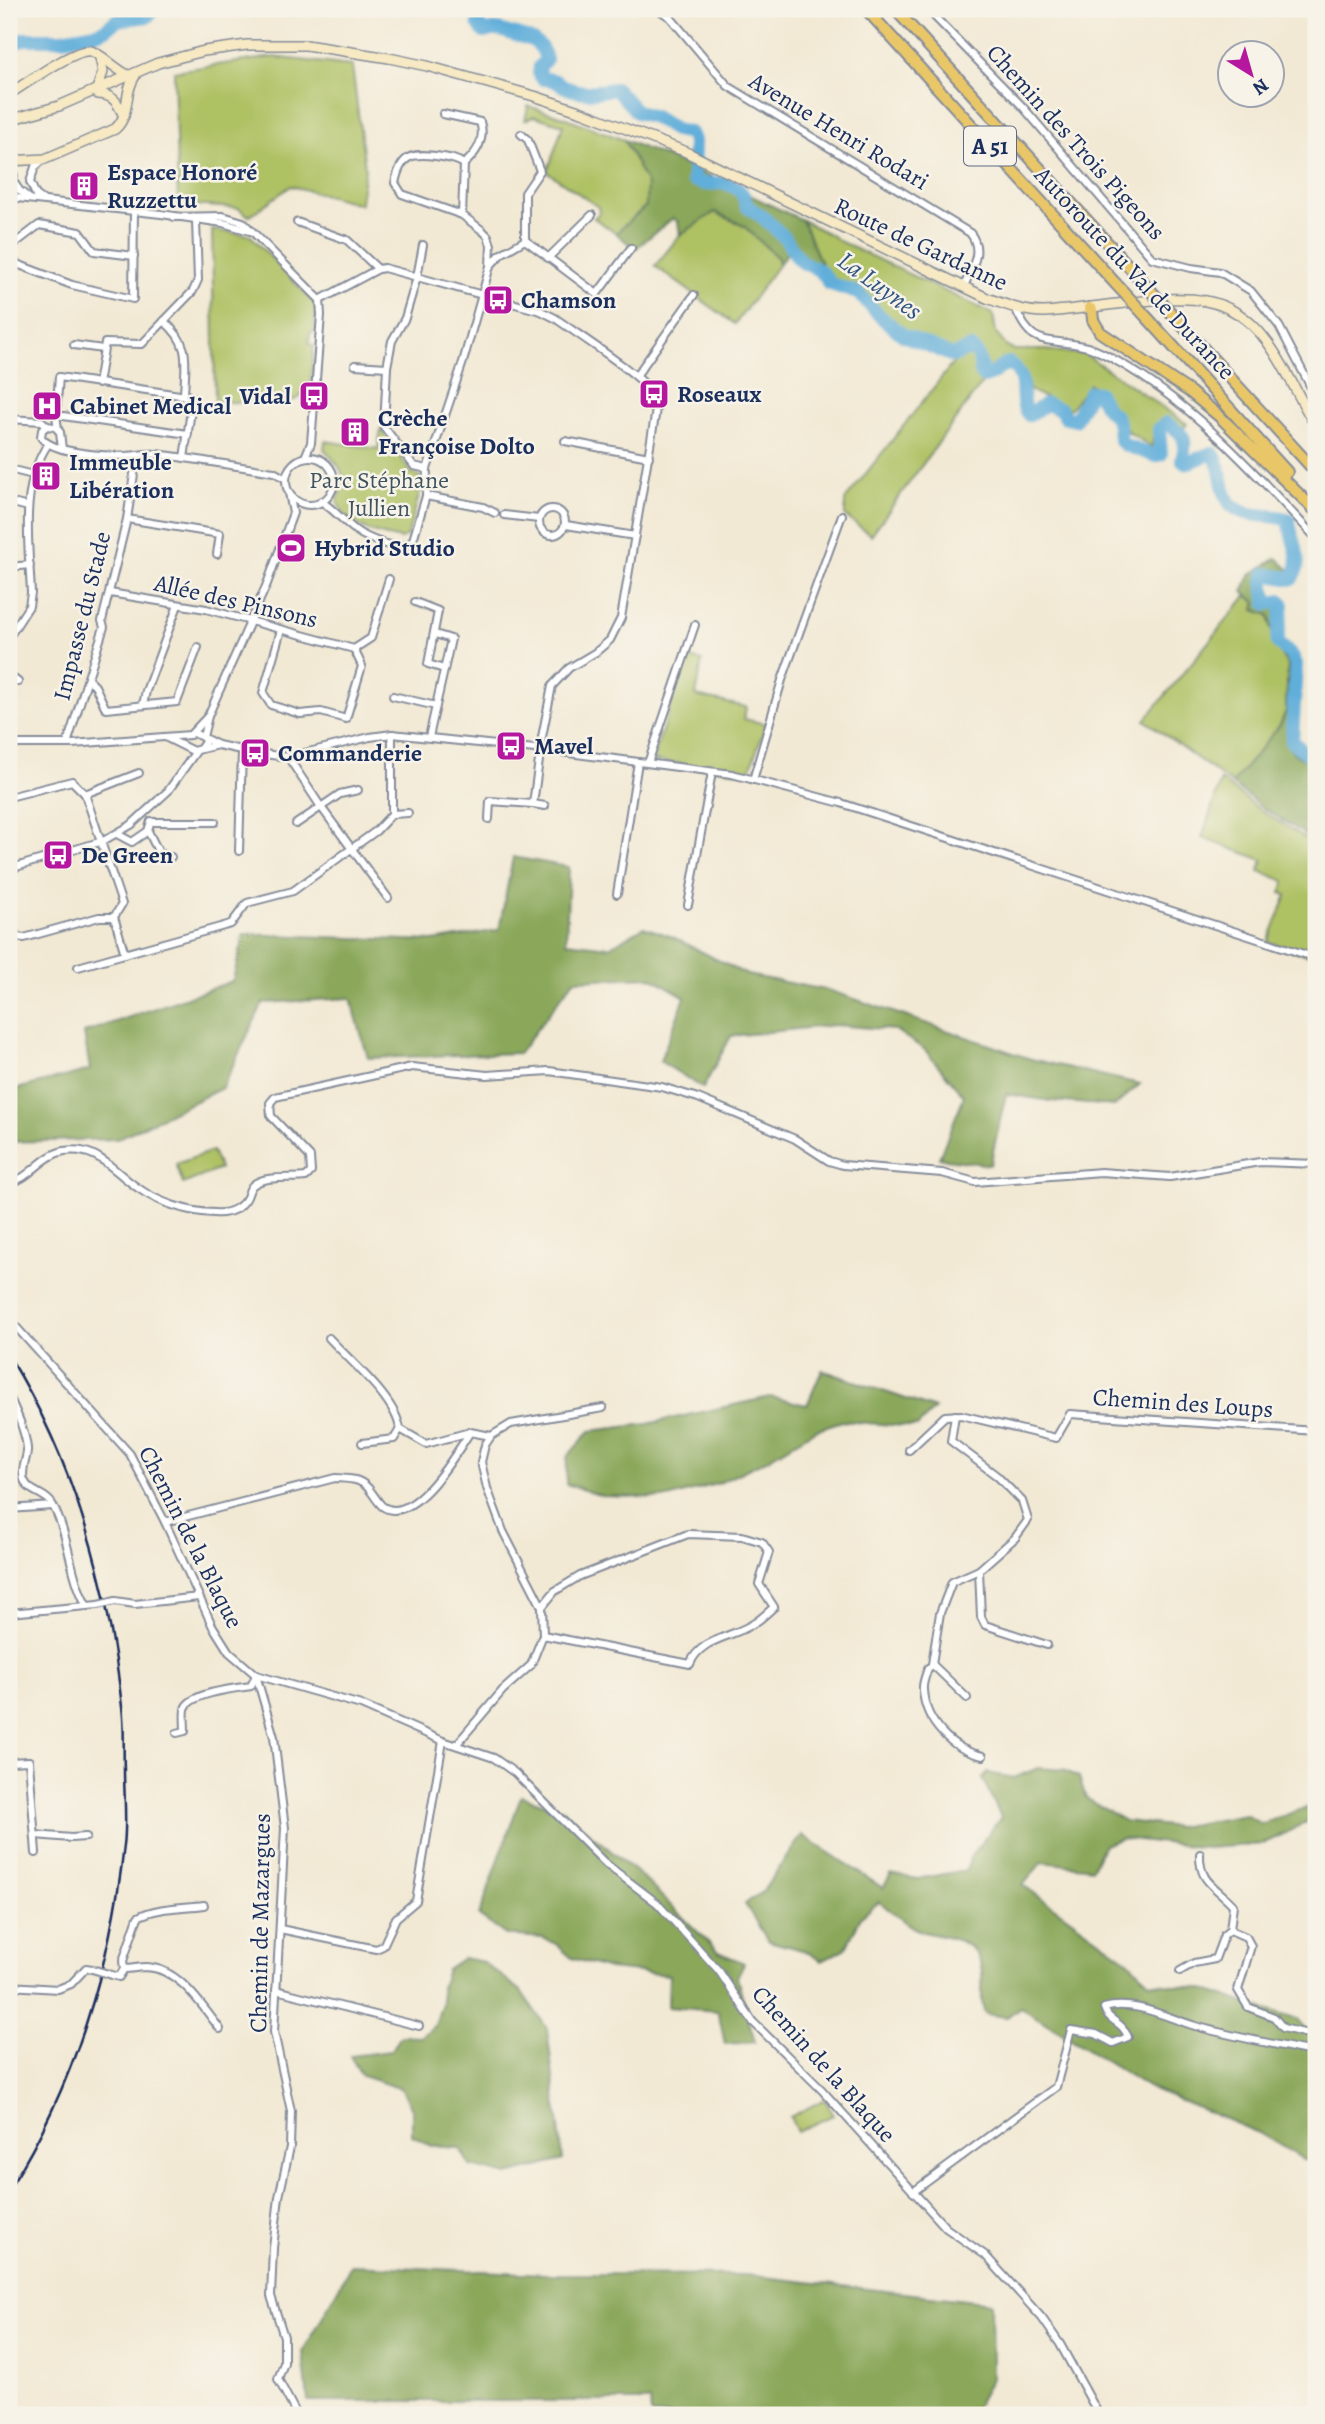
<svg xmlns="http://www.w3.org/2000/svg" width="1325" height="2424" font-family="Alegreya,serif">
<style>
.green{fill:#aec164;stroke:#647861;stroke-width:2}
.forest{fill:#8aa75a;stroke:#526b5c;stroke-width:2}
.lines{fill:none;stroke-linecap:round;stroke-linejoin:round}
.river{stroke:#61aeda;stroke-width:14}
.street-casing{stroke:#868c99;stroke-width:10}
.secondary-casing{stroke:#868c99;stroke-width:12}
.highway-casing{stroke:#868c99;stroke-width:14}
.street{stroke:#fff;stroke-width:6}
.secondary{stroke:#f6e9c3;stroke-width:9}
.highway{stroke:#e9c769;stroke-width:10}
.rail{stroke:#1b2f5e;stroke-width:2.5}
.street-bridge-casing{stroke:#868c99;stroke-width:10;stroke-linecap:butt}
.highway-bridge-casing{stroke:#868c99;stroke-width:14;stroke-linecap:butt}
.street-bridge{stroke:#fff;stroke-width:6}
.highway-bridge{stroke:#e9c769;stroke-width:10}
.labels{text-anchor:middle;stroke-width:5;stroke-linejoin:round;paint-order:stroke}
.shield{fill:#f7f3e8;stroke:#5d6a87;stroke-width:2}
.shield-label{font-size:23px;font-weight:bold;fill:#1b2f5e}
.street-label{font-size:24px;fill:#1b2f5e;stroke:#f7f3e8}
.poi-label{font-size:24px;font-weight:bold;fill:#1b2f5e;stroke:#f7f3e8;text-anchor:start}
.park-label{font-size:24px;fill:#405460;stroke:#f7f3e8}
.water-label{font-size:26px;font-style:italic;fill:#305583;stroke:#f7f3e8}
</style>
<rect width="100%" height="100%" fill="#f7f3e8"/>
<filter id="ink" filterUnits="userSpaceOnUse"><feTurbulence type="fractalNoise" baseFrequency=".0143" numOctaves="2"/><feDisplacementMap in="SourceGraphic" scale="14" xChannelSelector="R" yChannelSelector="G"/><feConvolveMatrix kernelMatrix="1 2 1 2 8 2 1 2 1" color-interpolation-filters="sRGB"/></filter>
<filter id="wash" filterUnits="userSpaceOnUse"><feTurbulence type="fractalNoise" baseFrequency=".00686" numOctaves="4" result="noise"/><feDisplacementMap in="SourceGraphic" scale="28" xChannelSelector="R" yChannelSelector="G"/><feGaussianBlur stdDeviation="1.57" result="paint"/><feColorMatrix in="noise" values="0 0 0 0 0 0 0 0 0 0 0 0 0 0 0 0 0 1.4 0 .05"/><feComposite in="paint" operator="in"/></filter>
<g filter="url(#wash)">
<rect width="100%" height="100%" fill="#f2e9d4"/>
<g class="green">
<polygon points="273,57 352,66 365,168 360,204 291,186 249,216 238,208 178,204 174,71"/>
<polygon points="528,106 564,117 624,140 647,184 646,206 616,233 594,218 599,213 598,207 546,171 550,164 563,125 534,116 525,120"/>
<polygon points="715,212 744,226 778,258 779,264 735,324 655,266 680,235"/>
<path d="M802 220 833 236 837 240 993 314 996 333 1007 347 1015 350H1046L1080 354 1082 352 1187 424 1182 430 1177 425 1163 421 1155 425 1152 447 1128 432 1103 391 1089 384 1071 408 1068 409 1029 390C1028 377 1023 367 1013 360L1003 362 986 376 983 373V362L974 347 954 354 906 334 876 311 859 292 829 282Z"/>
<polygon points="212,230 250,235 316,305 315,331 310,333 309,344 314,345 310,388 297,399 278,405 215,401"/>
<polygon points="972,350 980,361 980,376 985,379 871,535 845,516 845,500 957,358"/>
<path d="M381 429 410 471 422 478V485L408 535 401 539C376 534 347 528 337 501 349 473 342 470 324 449L325 441 378 449Z"/>
<polygon points="1246,596 1256,602 1255,610 1269,615 1275,645 1288,665 1286,712 1280,725 1232,784 1145,720"/>
<polygon points="689,658 702,661 696,696 746,707 744,719 766,724 749,773 658,761 657,763 655,761 654,754 686,660"/>
<polygon points="1221,780 1260,810 1316,845 1316,958 1268,942 1287,895 1281,893 1285,881 1259,871 1263,860 1202,838"/>
<polygon points="212,1151 220,1169 183,1184 176,1164"/>
<polygon points="825,2099 833,2115 797,2132 790,2117"/>
</g>
<g class="forest">
<polygon points="624,140 691,167 802,220 826,275 825,280 817,270 802,264 791,248 779,264 778,258 744,226 715,212 680,235 678,222 673,218 635,249 616,233 646,206 647,184"/>
<path d="M1277 558 1293 573 1292 576 1265 573 1261 576 1266 608 1279 603 1282 605 1275 630 1276 643 1294 661 1286 742C1293 755 1302 762 1316 759V841L1264 809 1232 784 1280 725 1286 711 1288 665 1275 645 1269 615 1254 610 1256 602 1243 592 1250 575Z"/>
<polygon points="513,857 569,867 566,942 609,947 644,927 673,937 747,975 831,991 1031,1059 1140,1084 1115,1106 1051,1101 1006,1094 990,1165 939,1158 964,1096 925,1050 895,1030 835,1025 731,1036 703,1088 660,1061 685,997 651,977 574,980 519,1053 368,1058 351,998 263,1003 222,1088 117,1139 9,1142 9,1091 90,1070 84,1033 233,981 244,934 433,941 499,930"/>
<polygon points="822,1370 935,1409 917,1427 842,1421 815,1430 766,1460 719,1483 668,1498 602,1496 566,1484 567,1457 590,1431 647,1424 770,1397 807,1405"/>
<path d="M1038 1768 1064 1770 1079 1777 1086 1798 1125 1821 1177 1827 1246 1815 1261 1824 1316 1804V1818L1263 1844 1207 1848 1122 1838 1104 1845 1092 1868 1042 1862 1023 1885 1129 1961 1149 1982 1200 1988 1298 2020 1316 2041V2161L1303 2159 1259 2133 1148 2087 1020 2007 1007 2017 985 2014C977 1996 988 1976 977 1956 966 1934 933 1938 914 1928 902 1921 891 1910 879 1902L861 1917 845 1949 821 1961 806 1951 768 1941 745 1904 763 1891 802 1835 883 1888 891 1874 917 1879 966 1870 971 1856 1001 1817 982 1778 988 1773 1014 1778Z"/>
<polygon points="521,1796 563,1810 644,1879 718,1952 744,1963 737,1977 755,2042 725,2044 718,2011 668,2007 669,1975 609,1969 572,1958 556,1944 543,1938 506,1935 479,1916"/>
<polygon points="463,1958 483,1962 520,1990 547,2028 563,2160 508,2175 470,2166 460,2148 432,2146 412,2136 412,2109 402,2089 362,2076 350,2056 391,2051 401,2036 421,2037 435,2025 442,2003 441,1988 447,1969"/>
<polygon points="351,2265 545,2274 746,2275 991,2303 992,2377 971,2415 651,2415 650,2401 308,2401 303,2352"/>
</g>
<g class="lines">
<g class="river">
<path d="M481 9 478 24 484 32C497 28 500 30 512 34 528 39 541 39 546 59L540 66 539 74 543 79C559 79 556 84 570 89 588 95 599 90 616 89L637 112 654 117 675 130 690 133 694 142 693 180 704 184 725 183 737 188 743 195 747 206 764 218 785 238 800 261 819 270 827 278 828 283 858 293 881 317 903 335 953 356 971 348C980 354 981 365 981 374L984 377C994 375 999 366 1009 363 1032 378 1015 401 1029 415L1046 404 1061 410 1066 418 1075 420 1090 392 1098 393 1107 409 1115 416 1119 424 1120 440 1125 445 1156 456 1161 454 1159 429 1166 423C1184 433 1188 439 1182 459L1187 463 1212 453C1225 466 1219 498 1235 508 1251 519 1272 513 1289 520 1290 541 1306 558 1292 579L1265 574 1263 581 1267 604 1281 601 1283 605 1277 642 1293 657 1296 664 1292 742 1309 755 1316 752"/>
<polyline points="9,45 24,39 62,39 96,33 106,29 117,20 148,16 153,9"/>
</g>
</g>
</g>
<g filter="url(#ink)">
<g class="lines">
<g class="street-casing">
<g id="street">
<path d="M658 9 670 17 728 86 970 233C984 250 972 268 964 286"/>
<polyline points="927,9 1023,107 1152,258 1191,268 1220,272 1251,291 1279,326 1316,397"/>
<path d="M443 114 480 122C486 139 476 154 464 164"/>
<polyline points="521,134 528,140 540,171 525,193 525,240"/>
<polyline points="13,181 19,190 30,199"/>
<polyline points="9,197 161,214 223,223 250,231"/>
<polyline points="43,200 36,195 30,182 35,167 44,159"/>
<path d="M462 215 464 164C455 158 447 158 436 156 411 153 401 155 395 183L402 194 462 215 483 231 488 236 491 245 490 266"/>
<polyline points="174,217 223,216 243,222 320,300 321,315 311,443 305,457"/>
<polyline points="297,222 347,240 378,269"/>
<polyline points="423,245 417,277 405,318 392,341 387,367 384,427 414,466 427,469"/>
<polyline points="9,248 39,225 80,232 94,251 134,256"/>
<polyline points="548,258 592,215"/>
<polyline points="9,261 72,285 133,299 134,211"/>
<path d="M320 300 378 269 384 268 541 311 555 318C574 332 646 378 654 395 657 401 656 409 655 416L621 618 610 640 596 652 569 668 552 686 541 742"/>
<path d="M1015 307C1032 349 1046 337 1083 346 1095 348 1106 355 1117 361 1195 405 1255 473 1316 538"/>
<path d="M164 321C192 346 185 361 184 396"/>
<polyline points="74,345 103,349"/>
<polyline points="355,365 387,367"/>
<polyline points="636,376 694,295"/>
<polyline points="98,384 105,343 142,344 193,291 198,280 196,221"/>
<polyline points="56,415 188,434"/>
<polyline points="9,419 42,421 47,426 55,427 60,432 62,449"/>
<path d="M47 426 42 430 41 437C51 453 104 456 123 456 134 456 145 453 156 454 195 459 235 466 274 472L286 479"/>
<polyline points="58,429 56,415 59,377 193,397 184,458"/>
<polyline points="565,441 649,457"/>
<circle cx="310" cy="481" r="24"/>
<polyline points="9,469 33,475"/>
<polyline points="426,496 483,507 495,513"/>
<path d="M321 501C336 511 346 525 361 534 374 541 402 553 413 540L426 496 427 469 463 362 490 266 501 254 525 240 597 294 631 248"/>
<polyline points="9,502 28,507"/>
<circle cx="552" cy="522" r="13"/>
<polyline points="504,515 539,519"/>
<polyline points="127,519 220,534 217,554"/>
<polyline points="566,525 635,536"/>
<polyline points="9,567 30,565"/>
<polyline points="110,593 206,609 354,649"/>
<polyline points="415,602 438,611 428,664 444,669"/>
<polyline points="281,630 263,693 271,705 300,714 321,712 346,719 362,666 354,649"/>
<path d="M9 637 29 606 31 593C29 544 19 487 48 444"/>
<polyline points="354,649 371,638 389,579"/>
<polyline points="9,675 18,682"/>
<polyline points="89,680 95,686 106,709 177,702 198,647"/>
<polyline points="393,696 436,706"/>
<polyline points="143,705 146,691 178,605"/>
<polyline points="194,733 218,745 255,753 288,757 370,737 392,734 535,749 540,753"/>
<polyline points="429,737 451,639 435,634"/>
<polyline points="167,738 193,751 218,745"/>
<polyline points="9,744 72,744 190,735 208,716 267,584 293,513 289,493"/>
<polyline points="67,744 104,627 102,621 127,519 137,455"/>
<polyline points="200,749 205,742 203,737 208,716"/>
<polyline points="545,750 732,774 841,803 1316,958"/>
<polyline points="540,753 533,804 545,806"/>
<polyline points="288,757 321,807 388,898"/>
<polyline points="648,763 695,625"/>
<polyline points="753,780 782,680 842,515"/>
<polyline points="85,794 139,773"/>
<polyline points="9,797 72,781 85,794 122,904 114,917"/>
<polyline points="392,814 408,813"/>
<polyline points="489,819 490,801 533,804"/>
<polyline points="151,821 148,831 159,853 171,857"/>
<polyline points="152,822 215,822"/>
<polyline points="296,824 340,794 358,790"/>
<polyline points="117,834 132,842 148,831"/>
<polyline points="239,851 242,751"/>
<polyline points="9,869 103,841 131,825 168,791 197,750"/>
<polyline points="617,894 638,762"/>
<polyline points="688,905 712,772"/>
<polyline points="9,917 16,937 24,938 99,917 114,917"/>
<polyline points="114,917 125,954"/>
<polyline points="9,947 16,937"/>
<polyline points="78,967 231,924 247,903 293,891 376,831 392,814 392,734"/>
<path d="M9 1183C30 1179 42 1155 64 1151 99 1146 112 1171 138 1188 159 1203 188 1212 214 1213 227 1214 238 1211 246 1199 249 1194 249 1188 253 1185 265 1175 291 1179 306 1177L311 1172 310 1157 271 1116 270 1103 275 1097 412 1067 487 1075 549 1071 662 1087 698 1098 795 1139 829 1161 843 1165 942 1173 975 1182 1101 1172 1170 1177 1260 1162 1316 1164"/>
<polyline points="9,1319 130,1454 165,1522 212,1625 229,1652 256,1675 361,1705 443,1741 494,1758 515,1773 606,1864 657,1903 719,1971 753,2022 822,2090 946,2228 985,2255 1042,2318 1060,2344 1099,2415"/>
<path d="M329 1338C350 1361 396 1399 400 1429L394 1439 362 1443"/>
<path d="M9 1396C16 1412 25 1430 27 1448 28 1458 20 1469 24 1480 29 1493 46 1493 52 1504 70 1536 69 1575 87 1606L98 1605"/>
<polyline points="955,1415 951,1441 997,1476 1022,1501 1028,1520 1015,1538 979,1570 981,1617 985,1625 1047,1645"/>
<polyline points="400,1429 426,1444 470,1432 491,1436"/>
<polyline points="909,1450 945,1416 961,1415 1056,1438 1070,1414 1316,1431"/>
<polyline points="9,1509 53,1506"/>
<path d="M165 1522 335 1478C352 1479 362 1478 372 1493 375 1497 378 1502 382 1506 413 1528 457 1452 470 1432"/>
<polyline points="115,1601 135,1604 199,1597"/>
<path d="M542 1607 555 1591 580 1576 688 1534 742 1536 762 1542 769 1552 759 1584 774 1607C768 1612 762 1618 756 1622 734 1638 701 1637 690 1664L543 1635"/>
<polyline points="9,1613 87,1606"/>
<path d="M933 1665 928 1668C926 1675 922 1683 923 1690 925 1723 953 1750 983 1756"/>
<polyline points="256,1675 274,1737 285,1828 274,2032 291,2111 290,2147 279,2197 273,2248 271,2296 284,2337 284,2363 278,2379 297,2415"/>
<polyline points="967,1698 932,1664 940,1613 952,1582 979,1570"/>
<path d="M177 1733 185 1731C185 1725 184 1716 185 1709 189 1693 236 1688 251 1686L256 1675"/>
<polyline points="456,1745 503,1690 531,1665 543,1635 542,1607 503,1531 487,1488 481,1462 485,1445 491,1436 511,1424 603,1408"/>
<polyline points="9,1762 29,1761 36,1853"/>
<polyline points="35,1835 71,1838 86,1837"/>
<path d="M1200 1854C1199 1883 1216 1886 1233 1905L1230 1930"/>
<polyline points="280,1929 376,1949 383,1946 396,1918 416,1901 443,1741"/>
<path d="M124 1969 123 1961 138 1917C156 1907 182 1908 204 1905"/>
<polyline points="1180,1971 1194,1963 1215,1959 1224,1935 1230,1930 1246,1937 1251,1946 1238,1990 1248,2007 1274,2017 1283,2028 1316,2036"/>
<path d="M112 1975 119 1977 124 1969C131 1969 139 1967 146 1967 179 1968 202 2006 220 2029"/>
<polyline points="9,1986 58,1989 71,1984 86,1968 92,1969"/>
<polyline points="276,1990 419,2026"/>
<path d="M913 2192 1056 2087 1071 2030 1096 2034 1113 2043 1128 2037C1122 2020 1109 2023 1104 2008 1135 1999 1169 2019 1199 2027 1237 2038 1277 2044 1316 2053"/>
</g>
</g>
<g class="secondary-casing">
<g id="secondary">
<polyline points="97,89 103,72 100,57"/>
<path d="M9 94C24 85 76 47 91 51 103 55 115 69 128 75"/>
<path d="M98 94C114 95 117 102 124 116"/>
<path d="M9 120 59 106 158 63 204 51 247 45H306L389 58 427 66 534 96 582 112 684 151 987 298C1006 305 1024 312 1044 312 1074 310 1104 305 1134 302 1186 296 1230 293 1265 339 1286 365 1298 398 1316 426"/>
<path d="M9 188 13 176 9 161 45 159 115 129C131 115 123 93 135 76"/>
</g>
</g>
<g class="highway-casing">
<g id="highway">
<polyline points="866,9 1115,283"/>
<polyline points="895,9 1142,281"/>
<polyline points="1089,308 1092,310 1093,320 1100,332 1190,392 1219,416 1316,511"/>
<polyline points="1143,313 1287,472"/>
<polyline points="1171,313 1316,472"/>
</g>
</g>
<use href="#street" class="street"/>
<use href="#secondary" class="secondary"/>
<use href="#highway" class="highway"/>
<path class="rail" d="M9 1356C74 1461 109 1585 122 1707 125 1728 123 1749 124 1770 124 1795 127 1821 124 1845 111 1965 74 2087 9 2189"/>
<g class="street-bridge-casing">
<g id="street-bridge">
<polyline points="98,1605 115,1601"/>
<polyline points="92,1969 112,1975"/>
</g>
</g>
<g class="highway-bridge-casing">
<g id="highway-bridge">
<polyline points="1142,281 1171,313"/>
<polyline points="1115,283 1143,313"/>
</g>
</g>
<use href="#street-bridge" class="street-bridge"/>
<use href="#highway-bridge" class="highway-bridge"/>
</g>
</g>
<defs>
<g id="building-square" transform="scale(1.575)"><rect x="-9" y="-9" width="18" height="18" rx="4" fill="#b5179e" stroke="#f7f3e8"/><path d="M-4-6H4V6H1V3H-1V6H-4ZM-2.5-4.3h1.7v1.8h-1.7ZM.8-4.3h1.7v1.8H.8ZM-2.5-1h1.7V.8h-1.7ZM.8-1h1.7V.8H.8Z" fill="#fff"/></g>
<g id="bus-square" transform="scale(1.575)"><rect x="-9" y="-9" width="18" height="18" rx="4" fill="#b5179e" stroke="#f7f3e8"/><path d="M-5-6H5V4H4V6H2V4H-2V6H-4V4H-5ZM-3.5-4V0h7V-4ZM-3.5 1.2v1.5H-2V1.2ZM2 1.2v1.5H3.5V1.2Z" fill="#fff"/></g>
<g id="hospital-square" transform="scale(1.575)"><rect x="-9" y="-9" width="18" height="18" rx="4" fill="#b5179e" stroke="#f7f3e8"/><path d="M-5-5h3v3.5h4V-5h3V5h-3V1.5h-4V5h-3Z" fill="#fff"/></g>
<g id="stadium-square" transform="scale(1.575)"><rect x="-9" y="-9" width="18" height="18" rx="4" fill="#b5179e" stroke="#f7f3e8"/><path d="M0-5a6.5 5 0 1 0 0 10a6.5 5 0 1 0 0-10ZM-3.5-1.8h7v3.6h-7Z" fill="#fff"/></g>
</defs>
<g fill-rule="evenodd">
<use href="#building-square" x="84" y="186"/>
<use href="#bus-square" x="498" y="300"/>
<use href="#bus-square" x="654" y="394"/>
<use href="#bus-square" x="314" y="396"/>
<use href="#hospital-square" x="47" y="406"/>
<use href="#building-square" x="355" y="432"/>
<use href="#building-square" x="46" y="476"/>
<use href="#stadium-square" x="291" y="548"/>
<use href="#bus-square" x="511" y="746"/>
<use href="#bus-square" x="255" y="753"/>
<use href="#bus-square" x="58" y="855"/>
</g>
<g class="labels">
<rect class="shield" x="964" y="126.5" width="52" height="39" rx="5"/>
<g class="shield-label">
<text x="990" y="154">A 51</text>
</g>
<g class="street-label">
<text transform="translate(839 131) rotate(31)" y="8">Avenue Henri Rodari</text>
<text transform="translate(1076 142) rotate(48)" y="8">Chemin des Trois Pigeons</text>
<text transform="translate(921 244) rotate(25)" y="8">Route de Gardanne</text>
<text transform="translate(1135 273) rotate(47)" y="8">Autoroute du Val de Durance</text>
<text transform="translate(236 601) rotate(13)" y="8">Allée des Pinsons</text>
<text transform="translate(82 616) rotate(-76)" y="8">Impasse du Stade</text>
<text transform="translate(1183 1403) rotate(4)" y="8">Chemin des Loups</text>
<text transform="translate(191 1537) rotate(63)" y="8">Chemin de la Blaque</text>
<text transform="translate(260 1923) rotate(-89)" y="8">Chemin de Mazargues</text>
<text transform="translate(824 2064) rotate(48)" y="8">Chemin de la Blaque</text>
</g>
<g class="poi-label">
<text x="107" y="180">Espace Honoré<tspan x="107" dy="28">Ruzzettu</tspan></text>
<text x="521" y="308">Chamson</text>
<text x="677" y="402">Roseaux</text>
<text x="291" y="404" text-anchor="end">Vidal</text>
<text x="70" y="414">Cabinet Medical</text>
<text x="378" y="426">Crèche<tspan x="378" dy="28">Françoise Dolto</tspan></text>
<text x="69" y="470">Immeuble<tspan x="69" dy="28">Libération</tspan></text>
<text x="314" y="556">Hybrid Studio</text>
<text x="534" y="754">Mavel</text>
<text x="278" y="761">Commanderie</text>
<text x="81" y="863">De Green</text>
</g>
<g class="park-label">
<text x="379" y="488">Parc Stéphane<tspan x="379" dy="28">Jullien</tspan></text>
</g>
<g class="water-label">
<text transform="translate(880 285) rotate(36)" y="9">La Luynes</text>
</g>
</g>
<rect width="1325" height="2424" fill="none" stroke="#f7f3e8" stroke-width="35"/>
<g transform="translate(1251 74) rotate(143)"><circle r="33" fill="#f7f3e8" stroke="#9fa5b1" stroke-width="2"/>
<path d="M0-5L12 26L0 18L-12 26Z" fill="#b5179e"/>
<text y="-10" font-size="19" font-weight="bold" text-anchor="middle" fill="#1b2f5e">N</text>
</g>
</svg>
